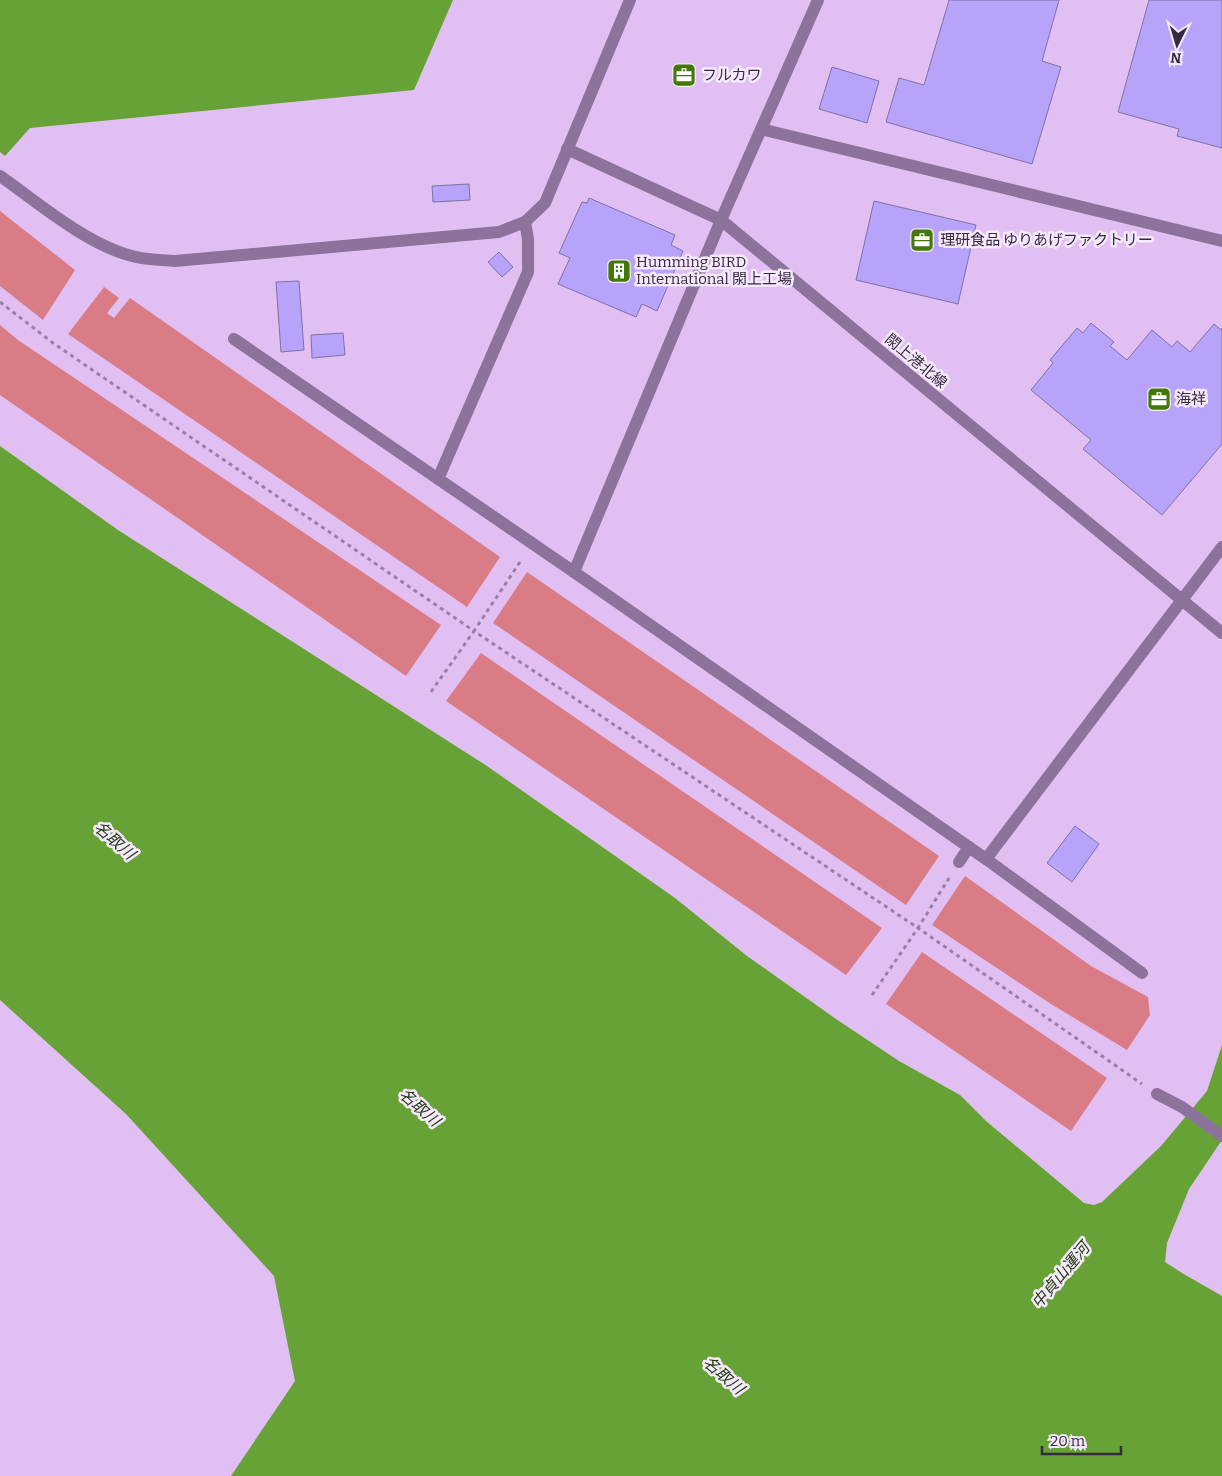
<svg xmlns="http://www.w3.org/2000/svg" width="1222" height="1476" font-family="Bitter,'Noto Sans JP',serif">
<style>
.green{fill:#da7c86}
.water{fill:#67a236}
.building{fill:#b7a4fa;stroke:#7d72a6}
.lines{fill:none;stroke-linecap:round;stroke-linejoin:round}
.path{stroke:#9a80a7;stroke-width:3;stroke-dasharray:4 4;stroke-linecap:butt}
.minor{stroke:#8d729b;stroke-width:12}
.labels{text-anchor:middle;stroke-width:5;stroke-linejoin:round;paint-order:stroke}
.poi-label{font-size:15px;fill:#372a3e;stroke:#f7e9fe;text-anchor:start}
.street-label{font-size:15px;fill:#372a3e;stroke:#f7e9fe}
.water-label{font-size:16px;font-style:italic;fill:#253d12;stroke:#f7e9fe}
</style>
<rect width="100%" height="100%" fill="#e1bff3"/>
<g class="green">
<polygon points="0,211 75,270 43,320 0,286"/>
<polygon points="104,287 119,298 107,313 114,318 130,298 500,557 467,607 68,334"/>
<polygon points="0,325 18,340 441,625 406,676 0,395"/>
<polygon points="527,572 939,856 906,905 493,623"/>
<polygon points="481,653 882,928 846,975 446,701"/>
<polygon points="965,876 1091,966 1148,997 1150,1015 1127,1050 1051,1004 932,925"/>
<polygon points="922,952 1107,1078 1071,1131 886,1004"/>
</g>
<g class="water">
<polygon points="0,0 453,0 414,90 30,128 5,156 0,152"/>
<polygon points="0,446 118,530 487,766 675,898 747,956 836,1019 899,1061 960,1095 986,1121 1084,1203 1094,1205 1102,1202 1161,1146 1207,1091 1222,1045 1222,1140 1189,1189 1167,1243 1165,1262 1182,1273 1222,1296 1222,1476 231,1476 295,1381 274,1276 126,1114 0,1000"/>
</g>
<g class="building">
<polygon points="949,0 1059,0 1042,61 1061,67 1032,164 886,122 899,78 924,85"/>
<polygon points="1149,0 1222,0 1222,148 1177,136 1179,129 1118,112"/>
<polygon points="832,67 879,81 867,123 819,109"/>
<polygon points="469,184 470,200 433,202 432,186"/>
<polygon points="589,198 675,235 671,245 683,251 657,311 642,304 636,317 558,284 570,258 559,253 582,202 587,203"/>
<polygon points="874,201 976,225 958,304 856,280"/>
<polygon points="499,252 513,267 502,277 488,262"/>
<polygon points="299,281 304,350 281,352 276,282"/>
<polygon points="1091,323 1114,342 1110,346 1127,360 1152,330 1172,347 1177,341 1190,352 1214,324 1221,330 1222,328 1222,444 1162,515 1083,449 1091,440 1031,390 1053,363 1050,360 1077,328 1083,333"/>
<polygon points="343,333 345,355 312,358 311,335"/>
<polygon points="1075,826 1099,844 1072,882 1047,863"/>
</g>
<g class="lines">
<g class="path">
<polyline points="0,302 53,343 474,631 522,559"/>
<polyline points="431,692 474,631 918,928 949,878"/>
<polyline points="872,995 918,928 1142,1084"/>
</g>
<g class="minor">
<polyline points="761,129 1222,241"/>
<polyline points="567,149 721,220 1222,633"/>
<path d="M0 176C40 204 88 246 136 257 148 260 162 260 175 261L499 232 525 222 545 203 630 0"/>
<polyline points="234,339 574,572 986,859 1222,547"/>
<polyline points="438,479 528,272 528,239 525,222"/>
<polyline points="574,572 721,220 818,0"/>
<polyline points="986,859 1142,973"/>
<polyline points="959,862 969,847"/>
<polyline points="1157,1094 1182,1107 1222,1136"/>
</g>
</g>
<defs>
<g id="office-square" transform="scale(1.25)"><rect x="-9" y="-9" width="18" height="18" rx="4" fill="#437807" stroke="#f7e9fe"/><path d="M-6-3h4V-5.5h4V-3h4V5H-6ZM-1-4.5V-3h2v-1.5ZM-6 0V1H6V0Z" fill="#fff"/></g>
<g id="building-square" transform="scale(1.25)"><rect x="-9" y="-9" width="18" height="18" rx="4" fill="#437807" stroke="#f7e9fe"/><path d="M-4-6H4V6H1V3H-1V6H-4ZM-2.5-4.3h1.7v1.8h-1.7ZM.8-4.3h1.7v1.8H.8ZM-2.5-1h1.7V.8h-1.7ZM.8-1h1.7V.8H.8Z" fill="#fff"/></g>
</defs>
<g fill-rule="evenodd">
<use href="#office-square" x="684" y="75"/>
<use href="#office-square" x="922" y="240"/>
<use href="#building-square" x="619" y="271"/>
<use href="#office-square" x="1159" y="399"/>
</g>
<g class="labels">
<g class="poi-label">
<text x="702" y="80">フルカワ</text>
<text x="940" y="245">理研食品 ゆりあげファクトリー</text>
<text x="636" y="267">Humming BIRD<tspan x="636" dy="17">International 閖上工場</tspan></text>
<text x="1176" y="404">海祥</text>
</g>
<g class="street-label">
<text transform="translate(916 361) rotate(40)" y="5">閖上港北線</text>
</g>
<g class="water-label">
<text transform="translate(115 840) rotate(41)" y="6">名取川</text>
<text transform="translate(420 1107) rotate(41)" y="6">名取川</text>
<text transform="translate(1060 1275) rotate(-50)" y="6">中貞山運河</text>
<text transform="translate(724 1375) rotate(41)" y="6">名取川</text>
</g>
</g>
<g transform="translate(1177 45) rotate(185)" stroke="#f7e9fe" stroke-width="4" paint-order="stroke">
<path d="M0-4L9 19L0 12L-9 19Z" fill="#372a3e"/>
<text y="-8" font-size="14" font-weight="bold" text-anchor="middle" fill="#372a3e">N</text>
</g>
<path d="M1042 1446v8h79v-8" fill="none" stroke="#372a3e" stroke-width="2.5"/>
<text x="1050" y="1446" font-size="15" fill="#372a3e" stroke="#f7e9fe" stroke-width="4" paint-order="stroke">20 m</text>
</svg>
